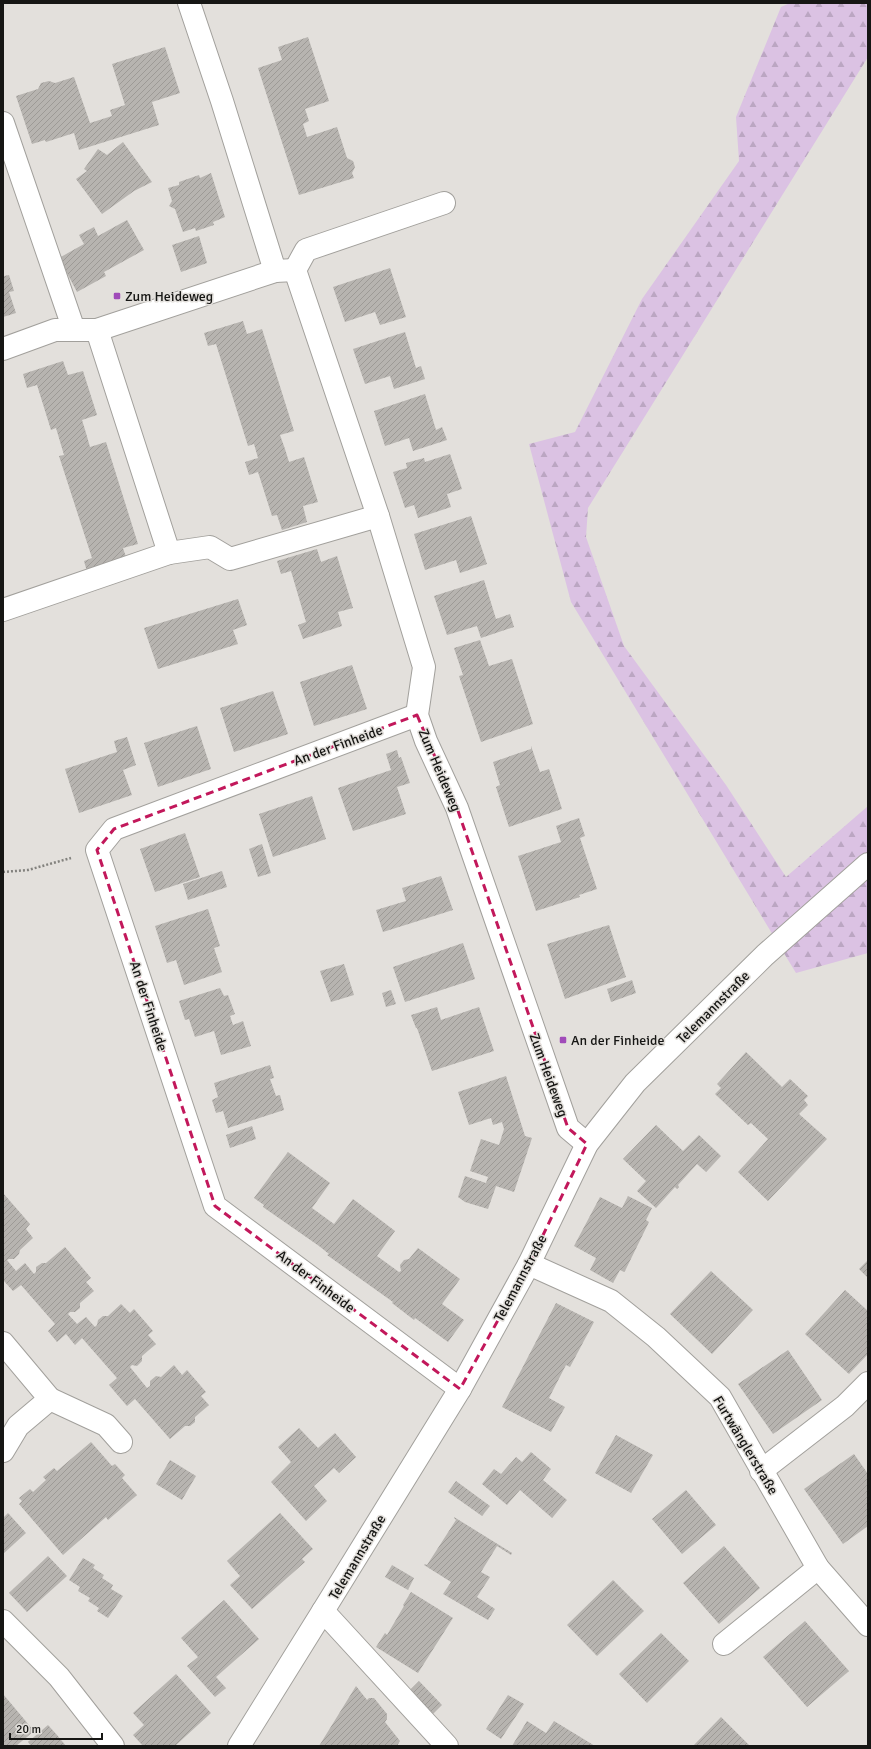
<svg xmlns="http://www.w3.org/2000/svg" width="871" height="1749" font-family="Signika,sans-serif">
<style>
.forest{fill:url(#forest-firs)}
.building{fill:url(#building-hatch)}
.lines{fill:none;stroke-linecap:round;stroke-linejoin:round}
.minor-casing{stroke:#a2a09c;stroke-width:24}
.path{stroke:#83827e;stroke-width:2.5;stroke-dasharray:2 2;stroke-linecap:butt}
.minor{stroke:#fff;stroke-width:22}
.marked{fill:none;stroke:#c2185b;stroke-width:3;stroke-dasharray:8 5;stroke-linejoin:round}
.poi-dot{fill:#a04bb9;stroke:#e3e0dc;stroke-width:1.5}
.labels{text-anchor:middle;stroke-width:3;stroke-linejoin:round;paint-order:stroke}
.poi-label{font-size:14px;fill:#161614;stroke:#e3e0dc;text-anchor:start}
.street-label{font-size:14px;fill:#161614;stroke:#e3e0dc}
</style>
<defs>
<pattern id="forest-firs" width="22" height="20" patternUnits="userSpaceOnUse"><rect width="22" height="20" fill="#dbc2e3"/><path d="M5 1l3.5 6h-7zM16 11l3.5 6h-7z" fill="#bba6c2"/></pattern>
<pattern id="building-hatch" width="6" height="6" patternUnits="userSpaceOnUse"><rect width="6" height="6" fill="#b7b4b0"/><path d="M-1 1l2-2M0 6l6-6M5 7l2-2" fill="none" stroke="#9d9a96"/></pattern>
</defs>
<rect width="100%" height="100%" fill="#e3e0dc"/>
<polygon class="forest" points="790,3 868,3 868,57 588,508 586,537 624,646 726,785 786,877 868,806 868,953 796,973 571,602 529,444 575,432 642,299 739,161 736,117 781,7"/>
<g class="building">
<polygon points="308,37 329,101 305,109 309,121 303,124 307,137 337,127 347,158 353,161 355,167 352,173 354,178 299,195 258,68 282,60 278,47"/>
<polygon points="165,47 180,93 152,102 159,125 79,150 74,133 46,142 45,140 32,144 16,96 38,89 41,83 49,81 55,83 74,77 90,123 112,116 110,110 125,105 112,64"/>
<polygon points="123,142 152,182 134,191 102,214 76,179 87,171 84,169 98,149 107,155"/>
<polygon points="211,173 225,217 213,222 214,225 196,231 195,228 183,232 175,209 169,206 172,201 168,188 179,185 179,182 199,175 200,178"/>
<polygon points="127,220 144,250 104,272 106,276 77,292 59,258 84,244 79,235 94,227 98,236"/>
<polygon points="199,236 207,263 181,272 172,245"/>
<polygon points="390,268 406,317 380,325 375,312 345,322 333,287"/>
<polygon points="3,274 4,276 9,275 14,291 9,292 16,313 3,317"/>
<polygon points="243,321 247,334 262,329 294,431 280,435 285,449 289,462 304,457 318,502 303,506 307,522 282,530 277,515 272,516 258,472 249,475 245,462 258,458 254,444 248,446 216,344 208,346 204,333"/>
<polygon points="405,332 416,368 421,366 425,379 394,389 390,376 365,384 353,349"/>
<polygon points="63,361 68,375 83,371 97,415 82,420 86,433 90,447 106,442 138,544 123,548 128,563 88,575 84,561 92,558 59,456 64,455 56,428 51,430 37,385 27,388 23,374"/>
<polygon points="425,394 436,430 442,427 447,440 413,451 409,438 385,446 374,411"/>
<polygon points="450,454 462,489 447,494 451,507 418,518 414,505 405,508 393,472 407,468 406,463 424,458 425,462"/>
<polygon points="471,516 487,564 460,573 456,560 425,570 414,534"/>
<polygon points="317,549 321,562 337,556 353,608 338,612 342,626 303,639 298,625 306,622 291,571 281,574 277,561"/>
<polygon points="484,580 496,619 510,614 514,627 481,638 477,626 447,635 434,596"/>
<polygon points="238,599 247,625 233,630 238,644 158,669 144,628"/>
<polygon points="480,640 489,666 512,659 533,724 481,742 459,676 463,675 454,648"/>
<polygon points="352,665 367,709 314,726 300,682"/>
<polygon points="273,691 288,734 234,752 220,708"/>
<polygon points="197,726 211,769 158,787 144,743"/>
<polygon points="127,737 136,765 123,770 132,795 79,813 65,769 117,752 114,741"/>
<polygon points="531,746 540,772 549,769 562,809 509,827 496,787 500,785 493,762 531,749"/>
<polygon points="397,750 399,758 401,757 410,783 397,787 406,814 353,831 338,788 391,770 386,754"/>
<polygon points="312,796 326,839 273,857 259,814"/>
<polygon points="579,818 585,836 580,838 597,889 579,895 580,897 536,911 518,856 561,842 556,826"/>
<polygon points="185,833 200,877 155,892 140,849"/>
<polygon points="262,844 271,873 258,877 249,849"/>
<polygon points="222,871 227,887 188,900 183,884"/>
<polygon points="441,876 453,910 383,932 376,910 406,901 402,888"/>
<polygon points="208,909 220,946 214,948 222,972 184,985 176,960 167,963 155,926"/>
<polygon points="609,925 626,977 565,999 547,944"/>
<polygon points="463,943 475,979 405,1002 393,967"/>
<polygon points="344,964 354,995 331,1002 320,971"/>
<polygon points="632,980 636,993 611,1002 607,989"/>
<polygon points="220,988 224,996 228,995 235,1014 230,1016 233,1025 243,1021 251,1046 221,1055 214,1031 195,1037 189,1019 185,1020 179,1001"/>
<polygon points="391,990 396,1004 386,1007 382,993"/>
<polygon points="437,1007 441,1020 479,1007 494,1051 432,1071 417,1028 416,1028 411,1015"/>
<polygon points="746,1052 782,1087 790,1079 808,1096 804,1100 808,1105 799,1114 827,1139 768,1201 738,1172 768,1139 751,1123 748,1125 715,1094 721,1088 717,1084"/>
<polygon points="270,1065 274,1078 270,1079 276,1096 280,1095 284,1110 228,1128 223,1111 216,1113 212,1100 218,1097 214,1083"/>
<polygon points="506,1076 525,1136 532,1138 514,1192 496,1186 488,1209 465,1202 458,1197 465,1176 486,1183 488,1177 470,1171 481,1139 499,1145 504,1129 502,1122 493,1125 491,1118 469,1125 458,1092"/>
<polygon points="656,1125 683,1151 699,1135 721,1156 706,1172 697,1164 678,1185 679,1187 677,1189 675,1187 656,1208 637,1191 646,1181 623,1159"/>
<polygon points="252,1126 256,1139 230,1148 226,1135"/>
<polygon points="288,1152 330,1183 312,1208 334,1224 353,1199 395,1231 377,1256 399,1272 401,1271 400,1265 404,1260 409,1259 418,1248 460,1279 442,1304 464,1320 448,1342 415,1318 414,1320 392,1303 393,1302 327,1255 329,1254 319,1246 263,1207 264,1205 254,1198"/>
<polygon points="3,1193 30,1224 26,1229 33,1238 20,1250 19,1254 14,1259 9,1259 7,1260 16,1271 25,1263 34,1274 36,1272 36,1267 42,1263 46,1263 65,1247 91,1278 86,1282 94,1291 80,1303 80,1308 75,1312 70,1312 68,1314 77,1324 86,1317 95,1327 97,1325 98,1320 103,1316 108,1316 121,1304 130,1313 134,1309 153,1331 148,1335 156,1344 142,1356 142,1361 137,1366 132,1365 130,1367 147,1388 150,1386 150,1381 156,1376 161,1377 174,1365 182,1375 187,1370 206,1392 201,1396 209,1405 195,1417 195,1422 190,1426 185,1426 170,1439 135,1399 127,1406 109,1385 117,1378 82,1338 75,1345 66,1334 57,1342 48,1331 55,1324 21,1285 13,1291 4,1281 3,1282"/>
<polygon points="628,1196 652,1208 646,1220 649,1222 625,1271 624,1272 620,1270 613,1283 590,1270 596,1258 574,1246 600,1197 622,1208"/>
<polygon points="868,1260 868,1278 859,1269"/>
<polygon points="711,1271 753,1310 712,1354 670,1314"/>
<polygon points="845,1290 868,1311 868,1354 849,1374 805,1334"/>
<polygon points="556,1303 594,1322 570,1367 566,1365 549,1398 565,1407 551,1432 502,1407"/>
<polygon points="788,1350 822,1400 773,1434 738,1384"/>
<polygon points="299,1428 318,1448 335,1433 356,1457 339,1473 334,1468 314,1486 327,1501 306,1521 271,1482 291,1462 278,1447"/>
<polygon points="616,1435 653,1455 631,1493 595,1473"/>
<polygon points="91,1442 112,1466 115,1464 125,1475 122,1478 137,1495 108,1520 106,1517 63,1555 19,1504 22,1501 19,1498 30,1489 33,1492 46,1480 43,1477 54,1468 57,1471"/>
<polygon points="531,1452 551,1469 543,1480 567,1500 552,1518 520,1490 507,1505 482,1484 494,1469 501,1474 516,1457 522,1462"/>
<polygon points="854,1454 868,1474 868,1526 843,1544 804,1489"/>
<polygon points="170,1460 196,1476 182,1500 156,1484"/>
<polygon points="456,1481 490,1506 482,1516 448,1492"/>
<polygon points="686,1490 716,1525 682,1554 652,1519"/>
<polygon points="8,1513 26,1533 3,1554 3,1518"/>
<polygon points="280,1513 313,1549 302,1559 305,1562 252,1609 230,1585 240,1576 227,1561"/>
<polygon points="454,1517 512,1553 511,1555 497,1546 481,1572 490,1577 477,1597 495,1609 488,1620 443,1594 451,1582 424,1565 425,1564 427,1565 456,1520 454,1518"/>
<polygon points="724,1546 760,1588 719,1624 683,1583"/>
<polygon points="48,1556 67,1576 27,1612 9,1593"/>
<polygon points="83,1558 95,1565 93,1568 104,1575 102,1578 113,1585 111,1589 123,1596 108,1618 97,1611 99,1608 88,1601 90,1598 78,1591 80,1587 69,1580"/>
<polygon points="392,1565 414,1578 408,1590 385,1577"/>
<polygon points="613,1580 644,1611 597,1656 567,1625"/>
<polygon points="411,1592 453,1618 418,1673 376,1647 385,1633 387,1635 404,1606 403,1605"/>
<polygon points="224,1600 259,1639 216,1677 226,1688 215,1697 187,1666 198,1657 181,1638"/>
<polygon points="805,1621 849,1671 807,1707 763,1657"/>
<polygon points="661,1633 689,1661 647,1703 619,1674"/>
<polygon points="176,1674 211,1713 175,1746 143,1746 133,1735 144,1725 133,1713"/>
<polygon points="419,1681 442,1705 432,1715 409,1691"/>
<polygon points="356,1686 367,1700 369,1698 374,1698 387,1714 387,1719 385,1722 400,1741 397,1746 319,1746"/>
<polygon points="3,1694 34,1731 16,1746 3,1746"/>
<polygon points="508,1695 524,1704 501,1739 486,1729"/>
<polygon points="721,1717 750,1746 693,1746"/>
<polygon points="527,1721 546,1733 554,1721 595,1746 512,1746"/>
<polygon points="48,1725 57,1735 66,1746 31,1746 28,1742"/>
</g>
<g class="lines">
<g class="minor-casing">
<g id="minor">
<polyline points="189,3 222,101 275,271"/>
<polyline points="3,123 74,330"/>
<polyline points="444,203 306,250 295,270 378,516 424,667 417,715 426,741 457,808 568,1128 587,1144"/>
<polyline points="97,330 169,553 210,547 230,559 378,516"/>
<polyline points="3,349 55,330 97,330 275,271 295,270"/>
<polyline points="3,610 169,553"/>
<polyline points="417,715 114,829 97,850 215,1206 460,1389"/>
<polyline points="529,1264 611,1301 656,1337 720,1397 818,1568 868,1625"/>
<polyline points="3,1343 50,1399 18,1426 3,1451"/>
<polyline points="50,1399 106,1425 121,1442"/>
<polyline points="761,1471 845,1406 868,1383"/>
<polyline points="323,1611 447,1746"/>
<polyline points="3,1621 59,1677 113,1746"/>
<polyline points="724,1644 818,1568"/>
<polyline points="239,1746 323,1611 460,1389 529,1264 587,1144 635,1083 765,955 868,864"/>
</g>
</g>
<polyline class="path" points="3,872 28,870 71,858"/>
<use href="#minor" class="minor"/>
</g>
<path class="marked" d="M417 715 457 808 568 1128 587 1144 529 1264 460 1389 215 1206 97 850 114 829Z"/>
<g class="poi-dot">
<rect x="113" y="292" width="8" height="8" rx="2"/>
<rect x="559" y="1036" width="8" height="8" rx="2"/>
</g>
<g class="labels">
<g class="poi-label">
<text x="125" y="301">Zum Heideweg</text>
<text x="571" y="1045">An der Finheide</text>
</g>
<g class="street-label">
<text transform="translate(338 745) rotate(-20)" y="5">An der Finheide</text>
<text transform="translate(440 770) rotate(67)" y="5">Zum Heideweg</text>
<text transform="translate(149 1006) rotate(72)" y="5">An der Finheide</text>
<text transform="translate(713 1007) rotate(-45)" y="5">Telemannstraße</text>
<text transform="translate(549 1075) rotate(70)" y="5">Zum Heideweg</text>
<text transform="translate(520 1278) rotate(-62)" y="5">Telemannstraße</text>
<text transform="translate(316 1281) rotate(37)" y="5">An der Finheide</text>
<text transform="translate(746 1445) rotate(59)" y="5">Furtwänglerstraße</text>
<text transform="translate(357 1557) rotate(-59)" y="5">Telemannstraße</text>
</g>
</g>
<rect width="871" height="1749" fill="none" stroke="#161614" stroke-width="8"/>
<path d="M10 1733v6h92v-6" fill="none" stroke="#161614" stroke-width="2"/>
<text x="16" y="1733" font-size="12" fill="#161614" stroke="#e3e0dc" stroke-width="3" paint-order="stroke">20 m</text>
</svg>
